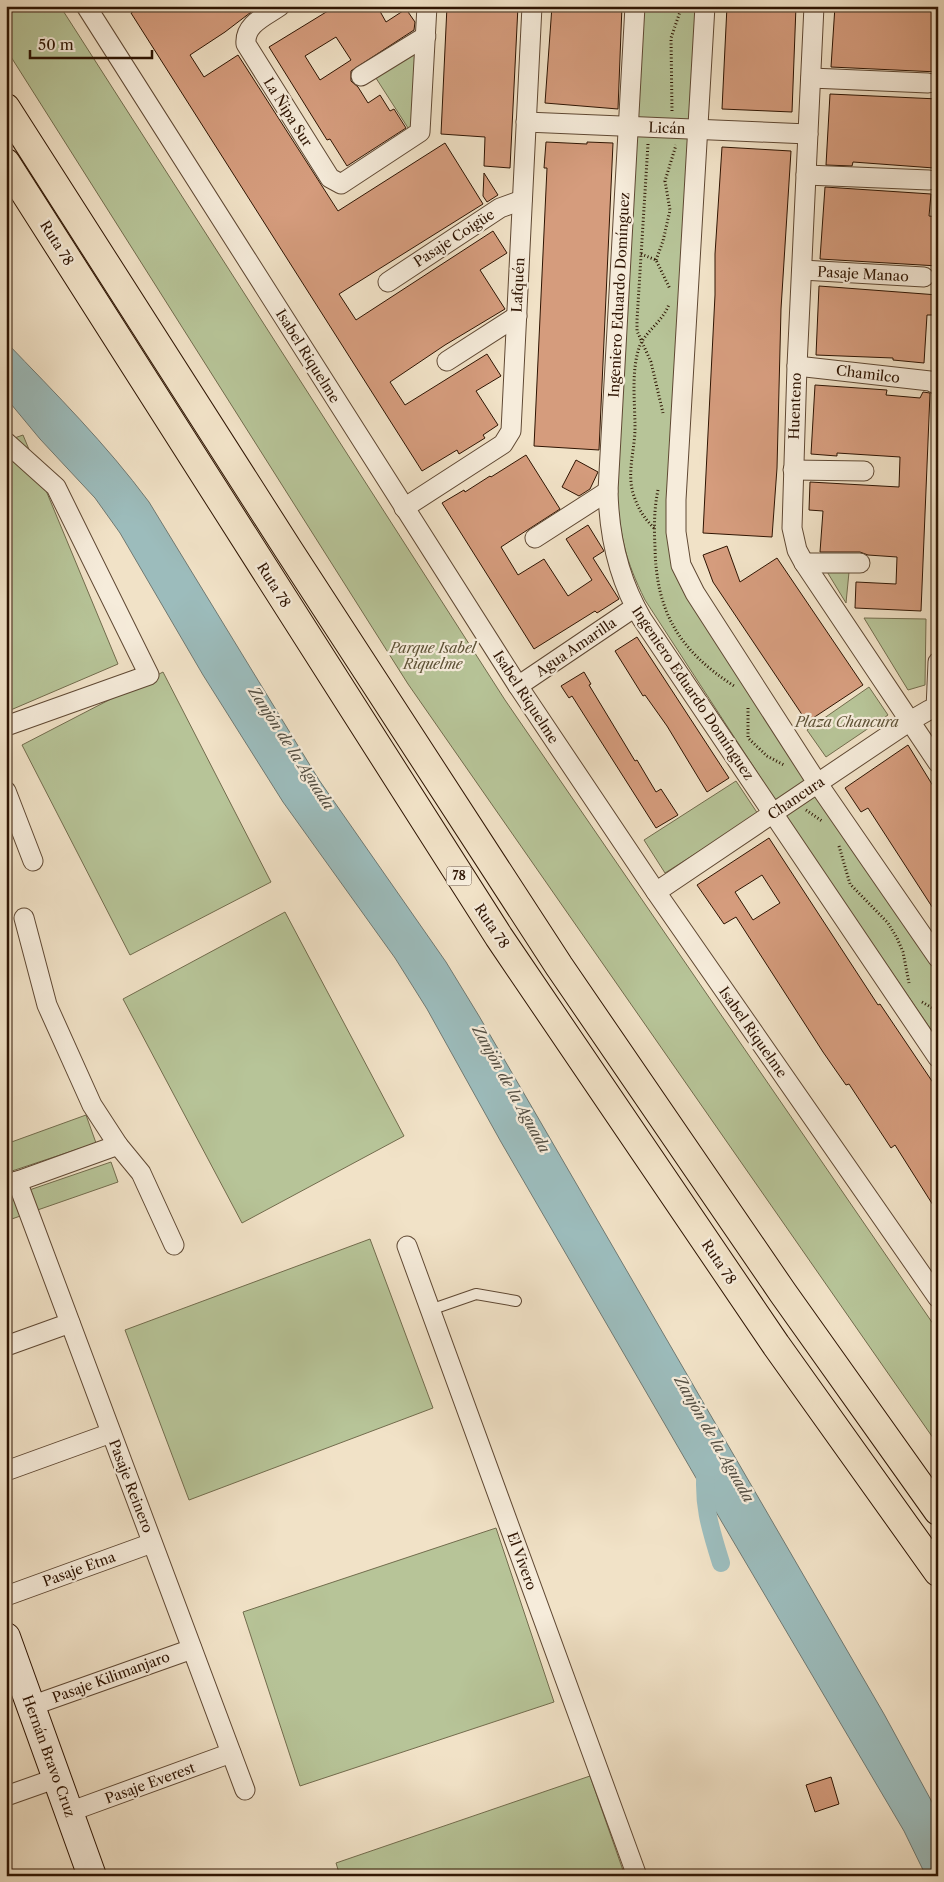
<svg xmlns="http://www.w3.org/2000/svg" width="944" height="1882" font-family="'Libre Caslon Text',serif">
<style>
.green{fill:#b7c498;stroke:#726c4d}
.water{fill:#9cbcbc;stroke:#707972}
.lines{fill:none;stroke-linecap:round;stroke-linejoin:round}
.canal{stroke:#9cbcbc;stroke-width:18}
.building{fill:#d59c7d;stroke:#2e1402;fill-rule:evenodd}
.lane-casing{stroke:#5f4833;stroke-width:12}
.street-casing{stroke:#5f4833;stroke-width:21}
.secondary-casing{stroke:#2e1402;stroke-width:30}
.highway-casing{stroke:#2e1402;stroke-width:30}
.path{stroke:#2e1402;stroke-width:3;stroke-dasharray:1 2.5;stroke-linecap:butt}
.lane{stroke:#f6ecdb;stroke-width:10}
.street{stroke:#f6ecdb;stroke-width:19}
.secondary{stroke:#f6ecdb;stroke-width:28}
.highway{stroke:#f1e2c7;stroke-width:28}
.labels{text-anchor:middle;stroke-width:4.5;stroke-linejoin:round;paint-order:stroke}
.shield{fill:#f6ecdb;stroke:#6a5543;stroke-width:1}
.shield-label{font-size:12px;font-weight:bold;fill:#2e1402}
.street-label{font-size:14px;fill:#2e1402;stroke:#f6ecdb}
.park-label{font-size:14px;font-style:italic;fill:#5e5236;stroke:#f6ecdb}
.water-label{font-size:15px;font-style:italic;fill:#544f43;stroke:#f6ecdb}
</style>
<rect width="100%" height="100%" fill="#f1e2c7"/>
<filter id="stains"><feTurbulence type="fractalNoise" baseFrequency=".004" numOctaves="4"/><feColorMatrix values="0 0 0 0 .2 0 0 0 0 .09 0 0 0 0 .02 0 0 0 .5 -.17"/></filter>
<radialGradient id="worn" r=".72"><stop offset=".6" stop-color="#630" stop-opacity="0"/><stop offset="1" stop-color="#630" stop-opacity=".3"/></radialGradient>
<g class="green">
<polygon points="6,6 60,6 505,700 938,1331 938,1445 408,684 6,49"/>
<path d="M643 6H697L668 533 938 966V1040L783 812 645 600C625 559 621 540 617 495Z"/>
<polygon points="411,51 418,54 416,127 410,131 374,75"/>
<polygon points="23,435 118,664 6,712 6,441"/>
<polygon points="826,570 849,572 846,603"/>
<polygon points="864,618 926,619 925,685 908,690"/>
<polygon points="163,672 271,882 130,955 22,745"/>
<polygon points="869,687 888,715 826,757 807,730"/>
<polygon points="736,781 758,814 665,873 644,840"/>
<polygon points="285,912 404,1136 242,1223 123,999"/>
<polygon points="86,1115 96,1143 6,1173 6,1144"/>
<polygon points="111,1162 118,1182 6,1221 6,1198"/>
<polygon points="370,1239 433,1408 189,1500 125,1330"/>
<polygon points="496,1528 554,1702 300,1786 243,1612"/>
<polygon points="590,1776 625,1876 340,1876 336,1863"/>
</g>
<path class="water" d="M6 342C56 394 106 444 149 502L319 780 446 962 479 1016 884 1714 938 1813V1876H926L904 1831 703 1490 501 1142 427 1009 395 958 283 802 203 675 120 533 95 498 40 439 6 398Z"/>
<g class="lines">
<path class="canal" d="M706 1466C702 1503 710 1528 721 1563"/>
</g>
<g class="building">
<polygon points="142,6 259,6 225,32 190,55 204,77 238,55 338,211 445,143 483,204 339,294 356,320 493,231 507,253 480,270 505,309 445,345 390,382 405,405 487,354 501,376 476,391 498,425 483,435 485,438 459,454 457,450 422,471 131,13"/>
<path d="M336 6H377L386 22 406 9 415 22 414 30 351 71V81L358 87 368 103 380 95 390 111 394 109 406 128 347 166 330 139 327 140 269 47ZM336 37 351 60 320 80 305 56Z"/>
<polygon points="447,6 518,6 510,168 484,166 485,137 441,134"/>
<polygon points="552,6 622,6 618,109 545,103"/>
<polygon points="727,6 796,6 792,112 722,109"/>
<polygon points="835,6 938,6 938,72 831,67"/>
<polygon points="830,94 938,99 934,168 853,162 852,166 826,165"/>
<polygon points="546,142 587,144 587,142 613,143 599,450 534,446 547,168 544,168"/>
<polygon points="722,147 791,151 781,309 777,468 772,537 703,533 715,295 715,254"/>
<polygon points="484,173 498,195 487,202 483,196"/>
<polygon points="825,187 931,194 929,216 938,217 938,266 820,259"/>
<polygon points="819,286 938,295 938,315 927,315 924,363 893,360 893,358 816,355"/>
<polygon points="815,385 887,390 886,395 920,398 923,392 930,393 921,611 855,608 856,582 896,584 897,557 868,555 860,552 820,552 823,511 809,510 810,482 899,487 900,457 837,453 837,456 811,454"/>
<polygon points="526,455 560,509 501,547 518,575 544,559 568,596 592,580 566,539 588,525 604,551 593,558 619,599 597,613 595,611 534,649 442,503 464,490 465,492 490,476 491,477"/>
<polygon points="576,460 598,472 590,489 579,496 562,487"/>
<polygon points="727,546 740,582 777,558 863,685 807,722 713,582 703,555"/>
<polygon points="637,637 729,778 707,792 667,726 645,695 643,696 615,651"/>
<polygon points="584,672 591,684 589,685 635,761 637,760 656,792 661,789 678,815 656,828 572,696 569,698 561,686"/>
<polygon points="908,745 938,794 938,916 868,808 861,812 845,788"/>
<path d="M769 838 878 1005 880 1004 938 1090V1213L895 1145 891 1148 849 1084 846 1085 823 1052 736 917 724 924 697 885ZM762 875 780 903 753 920 735 892Z"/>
<polygon points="831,1777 839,1804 815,1812 806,1785"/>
</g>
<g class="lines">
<g class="lane-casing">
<polyline id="lane" points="430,1310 476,1294 516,1301"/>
</g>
<g class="street-casing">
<g id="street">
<polyline points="86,6 518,686 656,892 938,1298"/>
<path d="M280 6C266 16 244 24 246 44L330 178 341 184 420 132 427 6"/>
<path d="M635 6 608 491C609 536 619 580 642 619L938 1058"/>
<polyline points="705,6 676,500 676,532 681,565 695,593 818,784 938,958"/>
<polyline points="814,6 797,366 792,528 797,550 804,563 938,763"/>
<polyline points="361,76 426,36"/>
<polyline points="811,78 928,83"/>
<polyline points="526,122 808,134"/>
<polyline points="806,175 929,180"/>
<polyline points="802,270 924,277"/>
<polyline points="388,282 500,208 522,200"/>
<polyline points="447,361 517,316"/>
<polyline points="797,366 930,381 938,385"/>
<polyline points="6,442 56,487 149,675 6,726"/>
<polyline points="793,470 864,471"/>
<polyline points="404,508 503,444 511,431 532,6"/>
<polyline points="535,538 608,491"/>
<polyline points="804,563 860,563"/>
<polyline points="518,686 635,607"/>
<polyline points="936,709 938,662"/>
<polyline points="6,791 33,861"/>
<polyline points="656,892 910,721 929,710 938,710"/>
<polyline points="24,918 47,1005 92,1105 118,1145 141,1173 174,1245"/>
<polyline points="17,1181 245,1790"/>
<polyline points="7,1185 118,1145"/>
<polyline points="407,1246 637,1876"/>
<polyline points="6,1346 70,1323"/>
<polyline points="6,1471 111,1433"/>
<polyline points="6,1596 152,1543"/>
<polyline points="31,1706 192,1649"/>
<polyline points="6,1796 57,1778"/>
<polyline points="69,1812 231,1753"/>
</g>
</g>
<g class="secondary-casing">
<polyline id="secondary" points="6,1637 92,1876"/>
</g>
<g class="highway-casing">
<g id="highway">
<polyline points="6,108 288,549 559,966 783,1293 938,1511"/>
<polyline points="6,163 499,937 776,1345 938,1572"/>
</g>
</g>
<g class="path">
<polyline points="672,111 671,38 682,6"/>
<polyline points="648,144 637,320 637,331 651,362 663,413"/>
<polyline points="641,254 656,260 670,289"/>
<polyline points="656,260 663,241 670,210 665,181 676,145"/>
<path d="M658 490C654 509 654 528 655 547 656 613 680 651 734 686"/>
<path d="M654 528C645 519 638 509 634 496 626 474 635 450 635 428 635 402 631 373 639 348 644 332 663 322 669 304"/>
<polyline points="748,708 748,738 767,756 784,765"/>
<polyline points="806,810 822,821"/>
<polyline points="839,846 850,884 888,923 897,938 903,952 909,983"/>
<polyline points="922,1002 934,1009 938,1015"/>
</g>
<use href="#lane" class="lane"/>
<use href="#street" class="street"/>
<use href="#secondary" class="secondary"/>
<use href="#highway" class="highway"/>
</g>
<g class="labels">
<rect class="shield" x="446.5" y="866.5" width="25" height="19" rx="4"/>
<g class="shield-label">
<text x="459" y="880">78</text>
</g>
<g class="street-label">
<text transform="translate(288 112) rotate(58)" y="5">La Ñipa Sur</text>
<text transform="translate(667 128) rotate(2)" y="5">Licán</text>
<text transform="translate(454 238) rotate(-33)" y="5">Pasaje Coigüe</text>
<text transform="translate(57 243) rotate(58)" y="5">Ruta 78</text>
<text transform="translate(863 274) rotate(3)" y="5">Pasaje Manao</text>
<text transform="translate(518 285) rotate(-87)" y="5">Lafquén</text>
<text transform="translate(619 295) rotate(-87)" y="5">Ingeniero Eduardo Domínguez</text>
<text transform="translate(308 356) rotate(58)" y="5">Isabel Riquelme</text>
<text transform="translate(868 374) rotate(7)" y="5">Chamilco</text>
<text transform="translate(795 406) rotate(-88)" y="5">Huenteno</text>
<text transform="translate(274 585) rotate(58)" y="5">Ruta 78</text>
<text transform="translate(576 647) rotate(-34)" y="5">Agua Amarilla</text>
<text transform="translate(693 693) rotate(56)" y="5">Ingeniero Eduardo Domínguez</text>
<text transform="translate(526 697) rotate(57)" y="5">Isabel Riquelme</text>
<text transform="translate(796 798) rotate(-34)" y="5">Chancura</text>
<text transform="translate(492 926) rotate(56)" y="5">Ruta 78</text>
<text transform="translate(753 1032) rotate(55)" y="5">Isabel Riquelme</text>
<text transform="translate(719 1262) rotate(56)" y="5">Ruta 78</text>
<text transform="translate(131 1486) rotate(69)" y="5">Pasaje Reinero</text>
<text transform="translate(522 1561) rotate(70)" y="5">El Vivero</text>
<text transform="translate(79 1569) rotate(-20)" y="5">Pasaje Etna</text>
<text transform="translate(111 1677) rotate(-20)" y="5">Pasaje Kilimanjaro</text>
<text transform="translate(49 1756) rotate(70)" y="5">Hernán Bravo Cruz</text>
<text transform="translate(150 1783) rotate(-20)" y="5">Pasaje Everest</text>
</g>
<g class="park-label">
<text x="433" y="653">Parque Isabel<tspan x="433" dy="16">Riquelme</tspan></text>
<text x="847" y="727">Plaza Chancura</text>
</g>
<g class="water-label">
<text transform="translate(291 748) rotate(57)" y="5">Zanjón de la Aguada</text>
<text transform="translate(511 1089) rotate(61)" y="5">Zanjón de la Aguada</text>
<text transform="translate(714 1439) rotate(60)" y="5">Zanjón de la Aguada</text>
</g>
</g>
<rect width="944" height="1882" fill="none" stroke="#f1e2c7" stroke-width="25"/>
<rect x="8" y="8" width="929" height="1867" fill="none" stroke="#2e1402" stroke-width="2.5"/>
<rect x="12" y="12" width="919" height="1857" fill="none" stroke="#2e1402"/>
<path d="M30 50v8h122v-8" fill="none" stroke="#2e1402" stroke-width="2.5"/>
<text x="38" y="50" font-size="15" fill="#2e1402" stroke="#f6ecdb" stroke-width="4" paint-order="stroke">50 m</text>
<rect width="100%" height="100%" filter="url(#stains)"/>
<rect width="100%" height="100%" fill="url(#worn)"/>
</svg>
